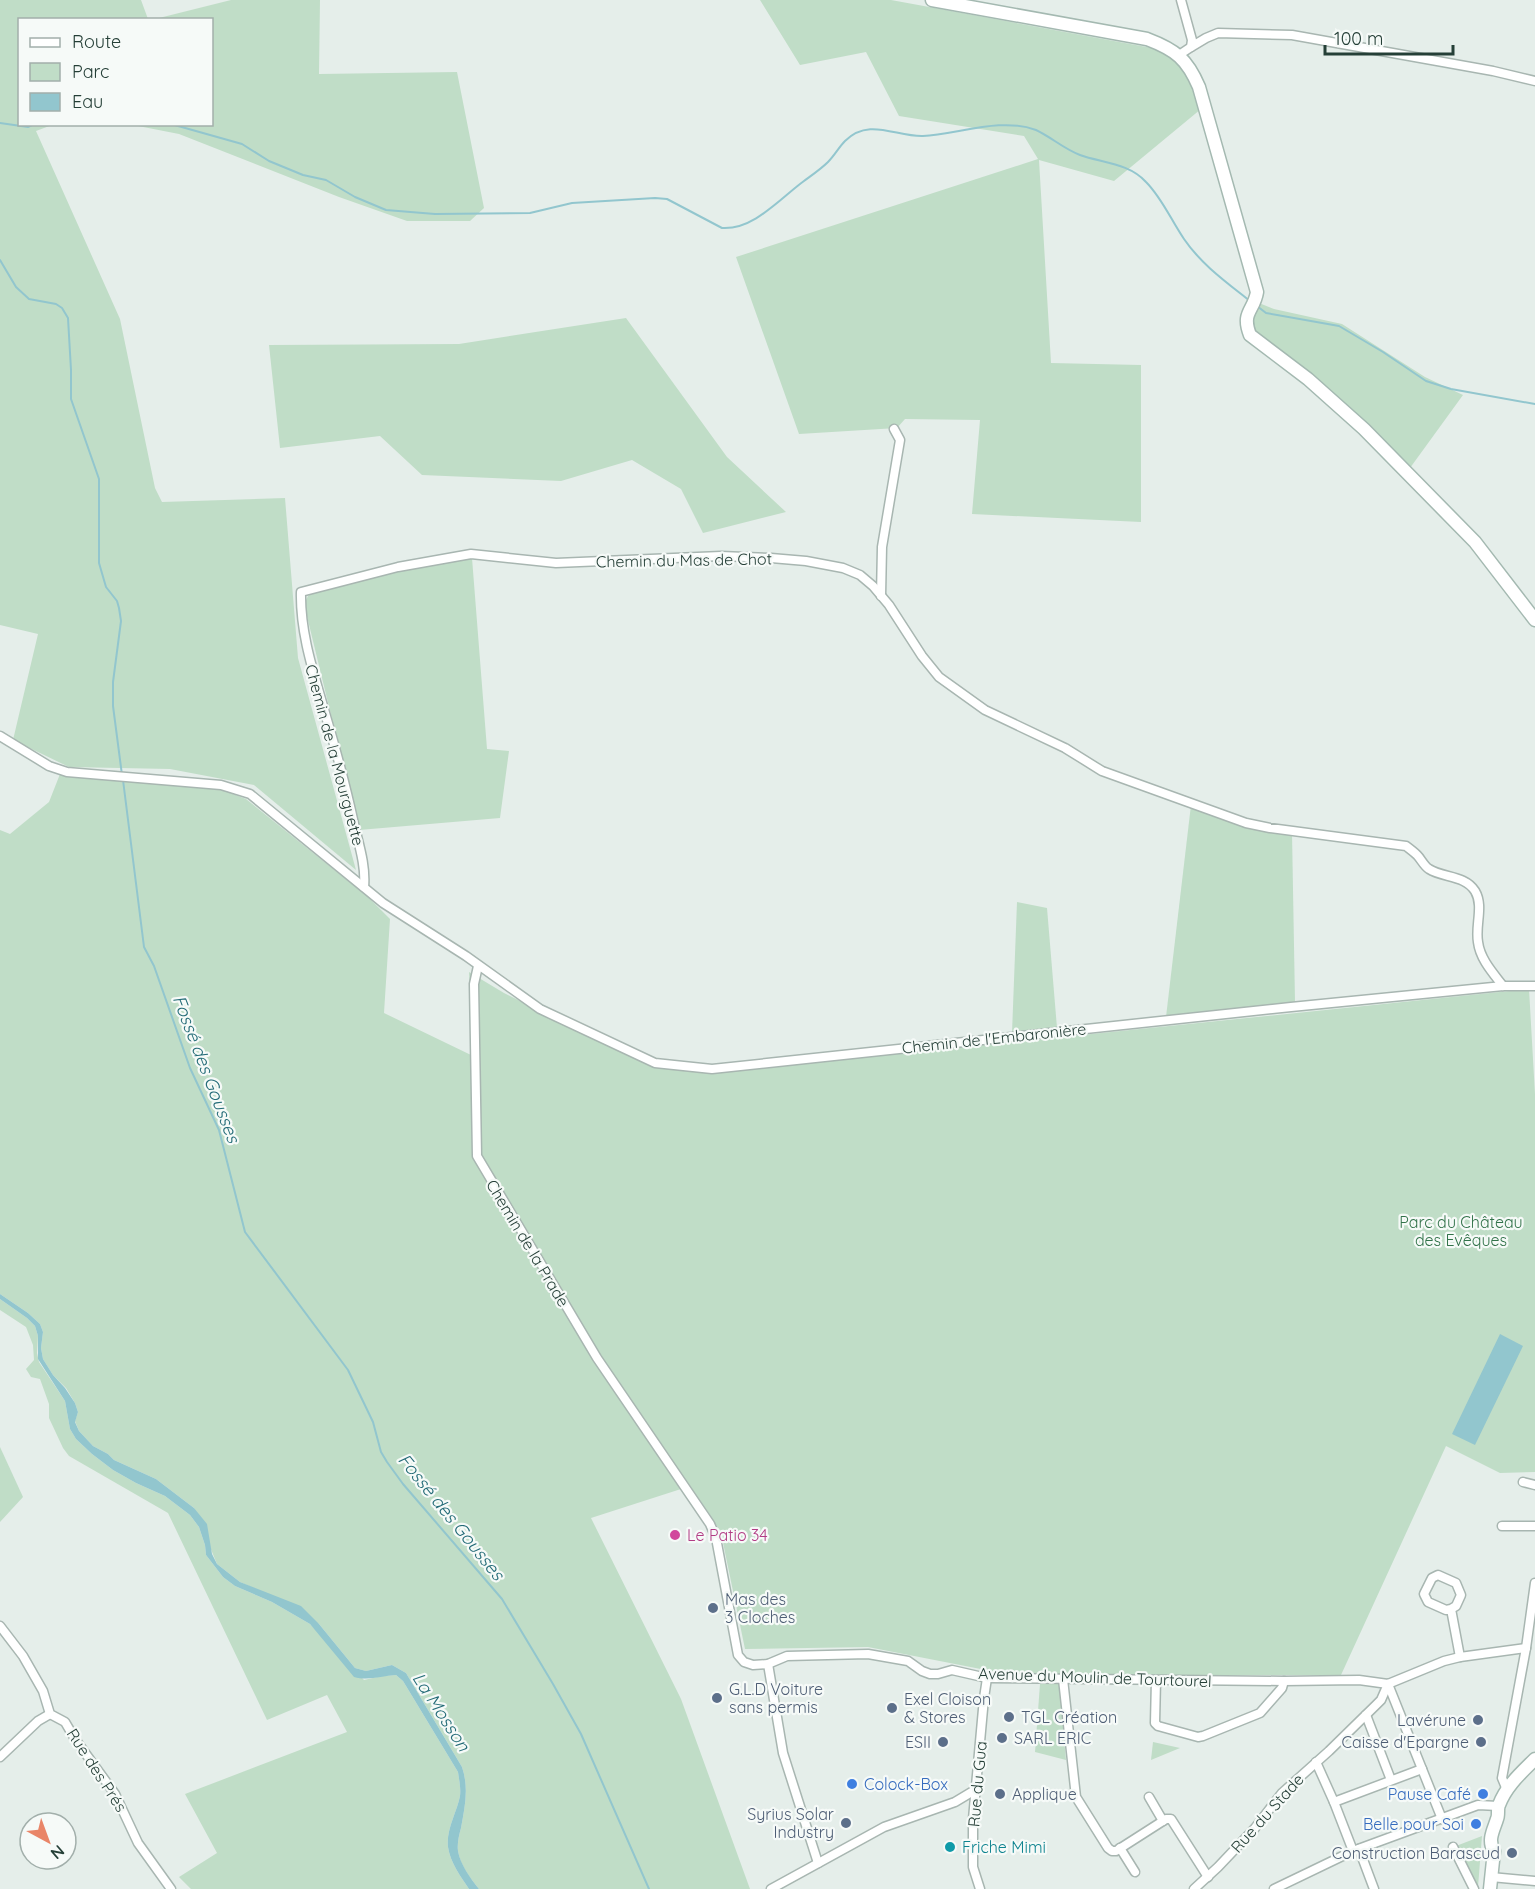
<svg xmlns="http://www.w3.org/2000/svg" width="1535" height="1889" font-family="Quicksand,sans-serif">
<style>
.green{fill:#c0ddc7}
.water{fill:#92c6ce}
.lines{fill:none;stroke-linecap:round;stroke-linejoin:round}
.stream{stroke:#92c6ce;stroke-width:2}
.street-casing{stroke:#a8b6b1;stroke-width:11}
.secondary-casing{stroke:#a4b9b1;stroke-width:15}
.street{stroke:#fff;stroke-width:8}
.secondary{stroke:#fff;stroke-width:12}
.hotel-dot{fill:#d1479c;stroke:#f6faf8;stroke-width:2}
.service-dot{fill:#5c6f8a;stroke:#f6faf8;stroke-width:2}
.shop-dot{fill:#3f7fe0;stroke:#f6faf8;stroke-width:2}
.culture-dot{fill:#0f9aa8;stroke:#f6faf8;stroke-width:2}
.labels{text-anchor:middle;stroke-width:4.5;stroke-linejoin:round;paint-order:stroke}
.street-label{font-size:16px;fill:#253f37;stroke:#f6faf8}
.park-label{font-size:16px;fill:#32734a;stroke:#f6faf8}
.hotel-label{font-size:16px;fill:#b23c85;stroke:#f6faf8;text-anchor:start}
.service-label{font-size:16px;fill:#4e5e75;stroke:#f6faf8;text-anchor:start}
.shop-label{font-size:16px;fill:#366cbe;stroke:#f6faf8;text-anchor:end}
.culture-label{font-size:16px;fill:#0d838f;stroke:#f6faf8;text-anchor:start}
.water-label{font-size:18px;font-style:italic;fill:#236b77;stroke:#f6faf8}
</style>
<rect width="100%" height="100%" fill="#e5eeea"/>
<g class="green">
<polygon points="0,0 141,0 148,19 20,20 20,124 52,125 36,131 120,319 155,488 162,502 285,498 298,658 356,870 254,785 170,769 69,767 13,740 38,634 0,625"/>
<polygon points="231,0 320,0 319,74 457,72 484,208 470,221 407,221 339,197 179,134 133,125 212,124 212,20 155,19"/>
<path d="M760 0H891L1163 50C1188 69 1192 80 1201 109L1114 181 1039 160 1051 363 1141 365V522L972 514 980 420 905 419 897 428 799 434 736 257 1038 159 1024 136 899 116 866 52 800 65Z"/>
<polygon points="1259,303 1274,309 1342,324 1425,377 1463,395 1410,468 1255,332 1252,313"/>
<polygon points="626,318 727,457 786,512 703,533 681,489 632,460 561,481 422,475 380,436 280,448 269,345 459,344"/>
<polygon points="472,558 487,749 509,751 500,818 359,830 304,604 308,596 313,592 401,570"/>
<path d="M60 774 217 788 246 799 368 897 390 919 384 1013 471 1055 474 1157 644 1434 681 1489 591 1518 681 1699 750 1889H479C471 1879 460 1865 458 1851 457 1844 459 1835 461 1828 465 1806 469 1788 462 1767L406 1673 392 1665 366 1671 355 1668 319 1624 263 1592 240 1582 217 1564 194 1508 156 1479 114 1460 108 1454 93 1446 79 1431 75 1421 78 1412 75 1403 66 1388 53 1375 43 1359 41 1348 43 1332 40 1324 28 1313 0 1294V830L10 834 49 802Z"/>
<polygon points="1191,805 1292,833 1295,1002 1166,1017"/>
<polygon points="1017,902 1047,908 1057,1028 1012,1033"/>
<polygon points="469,972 504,993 654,1067 684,1071 712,1073 1529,989 1535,1094 1535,1472 1500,1473 1446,1446 1341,1675 1063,1675 996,1672 868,1647 745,1649 721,1533 710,1515 590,1341 479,1158"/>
<path d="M0 1299 27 1318 35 1326 38 1336 37 1353 39 1362 65 1401 70 1429 76 1439 92 1454 113 1470 136 1483 165 1496 190 1515 199 1527 205 1545 206 1555 223 1577 235 1586 272 1602 310 1624 364 1680 382 1676 396 1675 403 1681 458 1772C459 1780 461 1788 460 1796 457 1812 446 1829 448 1847 450 1862 461 1877 469 1889H191L179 1877 217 1853 185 1794 347 1732 327 1695 267 1720 168 1513 69 1456 63 1448 49 1418V1404L40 1379 31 1377 26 1369 34 1360 33 1345 26 1327 0 1310Z"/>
<polygon points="0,1447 23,1497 0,1522"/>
<polygon points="1040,1684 1059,1684 1066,1760 1035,1752"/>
<polygon points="1153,1742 1180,1748 1151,1760"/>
<polygon points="1482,1836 1478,1887 1456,1846"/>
</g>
<g class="water">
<path d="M0 1294 28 1313 40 1324 43 1332 41 1348 43 1359 53 1375 65 1388 75 1403 78 1412 75 1422 79 1431 93 1446 108 1454 114 1460 156 1479 194 1508 207 1524 212 1554 217 1564 240 1582 301 1606 319 1624 355 1668 366 1671 392 1665 406 1673 462 1767C469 1788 465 1806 461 1828 459 1835 457 1844 458 1851 460 1864 471 1879 479 1889H469C461 1877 450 1862 448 1847 446 1829 457 1812 460 1796 461 1788 459 1780 458 1772L403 1681 396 1675C382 1676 368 1681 354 1677L310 1624 272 1602 235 1586 223 1577 206 1555 205 1545 199 1527 190 1515 165 1496 136 1483 113 1470 92 1454 76 1439 70 1429 65 1401 38 1359V1336L35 1326 27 1318 0 1299Z"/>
<polygon points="1500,1334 1523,1346 1475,1445 1452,1434"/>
</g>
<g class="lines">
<g class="stream">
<polyline points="0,123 28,127 34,124"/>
<path d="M171 124 242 144 269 161 303 175 326 180 355 197 386 210 435 214 530 213 572 203 655 198 667 199 722 228C752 230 778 201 800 184 809 177 820 170 828 162 835 155 839 147 845 141 869 117 896 137 923 136 958 134 1002 117 1036 130 1051 137 1064 149 1080 155 1102 163 1129 163 1146 182 1162 198 1171 220 1184 239 1201 264 1226 282 1250 301"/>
<polyline points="0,260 16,287 29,299 56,304 62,308 68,318 71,370 71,399 99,479 99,563 106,587 117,601 119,608 121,621 113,682 113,706 122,775"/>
<polyline points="1257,306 1266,313 1339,326 1383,352 1426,381 1451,389 1535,404"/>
<polyline points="123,780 144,947 154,966 190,1068 219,1130 245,1232 348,1370 373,1422 381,1452 387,1462 403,1484 502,1599 553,1684 581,1734 649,1889"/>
</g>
<g class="street-casing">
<g id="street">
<polyline points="1191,47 1206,38 1218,33 1292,35 1493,71 1535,81"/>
<polyline points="1179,55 1191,47 1192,40 1181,0"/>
<polyline points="881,596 882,547 900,440 894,429"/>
<polyline points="0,736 49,766 67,772 221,785 250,794 383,903 466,956 540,1009 655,1063 712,1069 1291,1007 1503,986 1535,986"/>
<path d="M364 887C366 866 359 845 354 824 346 787 336 750 325 713 314 674 300 633 301 592L398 567 471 554 556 563 721 556 771 558 806 561 843 568 860 575 873 586 889 605 922 656 939 677 985 710 1065 748 1102 771 1246 823 1270 828 1406 846C1410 849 1414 852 1417 855 1421 859 1424 866 1429 869 1443 878 1465 875 1475 891 1484 906 1475 925 1478 942 1480 959 1493 973 1503 986"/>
<polyline points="478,966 474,984 477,1156 597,1358 710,1524 716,1538 738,1655 744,1662 753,1665 768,1664 787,1656 868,1654 908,1661 922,1671 930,1674 938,1674 952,1670 987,1678 1284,1681 1359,1680 1388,1684 1444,1661 1460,1657 1526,1648"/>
<polyline points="1523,1482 1535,1485"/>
<polyline points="1502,1526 1535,1526"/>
<polyline points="1451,1609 1446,1610 1428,1602 1424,1594 1432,1578 1438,1575 1456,1583 1461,1595 1456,1606 1451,1609 1460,1657"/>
<polyline points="0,1626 23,1656 43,1691 50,1714 65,1722 75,1739 115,1794 138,1843 171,1889"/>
<polyline points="768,1664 783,1753 818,1863"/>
<polyline points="1063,1679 1076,1797 1108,1848 1112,1851 1116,1851 1166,1819 1171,1819 1208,1877"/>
<polyline points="1156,1680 1155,1723 1158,1726 1198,1737 1203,1736 1260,1713 1282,1688 1284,1681"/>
<polyline points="1388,1684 1442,1819"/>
<polyline points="1366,1715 1391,1780"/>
<polyline points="0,1757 38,1721 50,1714"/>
<polyline points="1316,1762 1334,1802 1353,1851"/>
<polyline points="1507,1790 1502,1778 1526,1648 1535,1583"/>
<polyline points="1149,1797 1163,1821"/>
<polyline points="1334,1802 1422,1769"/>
<polyline points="1453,1847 1474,1889"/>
<polyline points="1120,1848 1135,1872"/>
<polyline points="1359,1849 1374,1889"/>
<polyline points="1491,1877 1535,1881"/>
<polyline points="771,1889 884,1827 955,1802 975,1790"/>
<polyline points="980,1889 973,1867 973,1819 984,1698 987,1678"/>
<polyline points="1194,1889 1218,1867 1255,1828 1282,1793 1329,1751 1376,1705 1381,1700 1388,1684"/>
<polyline points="1274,1889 1353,1851 1478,1805 1498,1806"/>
</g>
</g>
<g class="secondary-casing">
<g id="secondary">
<path d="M932 0 1147 39C1176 50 1187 59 1199 87L1257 292C1254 311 1241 312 1250 335L1308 379 1364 429 1475 542 1535 620"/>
<path d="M1490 1889 1494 1851C1487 1840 1494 1829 1497 1819 1499 1815 1497 1809 1499 1805 1506 1786 1521 1773 1535 1759"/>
</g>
</g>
<use href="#street" class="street"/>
<use href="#secondary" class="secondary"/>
</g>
<circle class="hotel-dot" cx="675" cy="1535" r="6"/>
<g class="service-dot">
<circle cx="713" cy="1608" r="6"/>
<circle cx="717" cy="1698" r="6"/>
<circle cx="892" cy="1708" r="6"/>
<circle cx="1009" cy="1717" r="6"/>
<circle cx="1478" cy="1720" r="6"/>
<circle cx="1002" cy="1738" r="6"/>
<circle cx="943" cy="1742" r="6"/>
<circle cx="1481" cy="1742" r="6"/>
<circle cx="1000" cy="1794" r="6"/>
<circle cx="846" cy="1823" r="6"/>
<circle cx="1512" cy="1853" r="6"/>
</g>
<g class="shop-dot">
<circle cx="852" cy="1784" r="6"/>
<circle cx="1483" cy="1794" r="6"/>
<circle cx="1476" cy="1824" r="6"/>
</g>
<circle class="culture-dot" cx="950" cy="1847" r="6"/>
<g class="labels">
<g class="street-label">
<text transform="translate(684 560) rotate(-1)" y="6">Chemin du Mas de Chot</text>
<text transform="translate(335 755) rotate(75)" y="6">Chemin de la Mourguette</text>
<text transform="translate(994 1038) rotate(-6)" y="6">Chemin de l'Embaronière</text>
<text transform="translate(528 1243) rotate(59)" y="6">Chemin de la Prade</text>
<text transform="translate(1095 1677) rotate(2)" y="6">Avenue du Moulin de Tourtourel</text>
<text transform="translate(97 1770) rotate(57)" y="6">Rue des Prés</text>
<text transform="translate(977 1784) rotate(-85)" y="6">Rue du Gua</text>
<text transform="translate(1267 1813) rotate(-48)" y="6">Rue du Stade</text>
</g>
<g class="park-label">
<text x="1461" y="1228">Parc du Château<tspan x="1461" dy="18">des Evêques</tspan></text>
</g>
<g class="hotel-label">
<text x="687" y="1541">Le Patio 34</text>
</g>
<g class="service-label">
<text x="725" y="1605">Mas des<tspan x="725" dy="18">3 Cloches</tspan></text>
<text x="729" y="1695">G.L.D Voiture<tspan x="729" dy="18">sans permis</tspan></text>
<text x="904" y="1705">Exel Cloison<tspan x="904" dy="18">&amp; Stores</tspan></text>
<text x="1021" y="1723">TGL Création</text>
<text x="1466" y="1726" text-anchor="end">Lavérune</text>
<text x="1014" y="1744">SARL ERIC</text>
<text x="931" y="1748" text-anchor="end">ESII</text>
<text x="1469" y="1748" text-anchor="end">Caisse d'Epargne</text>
<text x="1012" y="1800">Applique</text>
<text x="834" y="1820" text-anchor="end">Syrius Solar<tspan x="834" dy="18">Industry</tspan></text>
<text x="1500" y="1859" text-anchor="end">Construction Barascud</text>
</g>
<g class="shop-label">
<text x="864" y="1790" text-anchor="start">Colock-Box</text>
<text x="1471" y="1800">Pause Café</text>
<text x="1464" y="1830">Belle pour Soi</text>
</g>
<g class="culture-label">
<text x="962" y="1853">Friche Mimi</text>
</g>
<g class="water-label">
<text transform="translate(206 1069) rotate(69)" y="6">Fossé des Gousses</text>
<text transform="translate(451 1517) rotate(51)" y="6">Fossé des Gousses</text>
<text transform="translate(441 1712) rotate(57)" y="6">La Mosson</text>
</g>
</g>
<rect x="18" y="18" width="195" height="108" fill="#f6faf8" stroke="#a2afab" stroke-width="1.5"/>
<rect x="30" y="38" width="30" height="9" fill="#ffffff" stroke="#a2afab" stroke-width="1.5"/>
<text x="72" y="48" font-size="18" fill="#253f37">Route</text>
<rect x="30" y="63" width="30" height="18" fill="#c0ddc7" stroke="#a2afab" stroke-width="1.5"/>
<text x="72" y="78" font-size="18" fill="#253f37">Parc</text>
<rect x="30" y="93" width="30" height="18" fill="#92c6ce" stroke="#a2afab" stroke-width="1.5"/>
<text x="72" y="108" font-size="18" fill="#253f37">Eau</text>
<g transform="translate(48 1841) rotate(139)"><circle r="28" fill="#f6faf8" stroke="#a2afab" stroke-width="1.5"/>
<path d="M0-4.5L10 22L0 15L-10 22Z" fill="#e98568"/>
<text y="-9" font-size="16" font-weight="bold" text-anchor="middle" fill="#253f37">N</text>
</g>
<path d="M1325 45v9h128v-9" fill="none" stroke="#253f37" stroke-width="3"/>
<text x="1334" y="45" font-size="18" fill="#253f37" stroke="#f6faf8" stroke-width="4.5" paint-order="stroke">100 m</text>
</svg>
